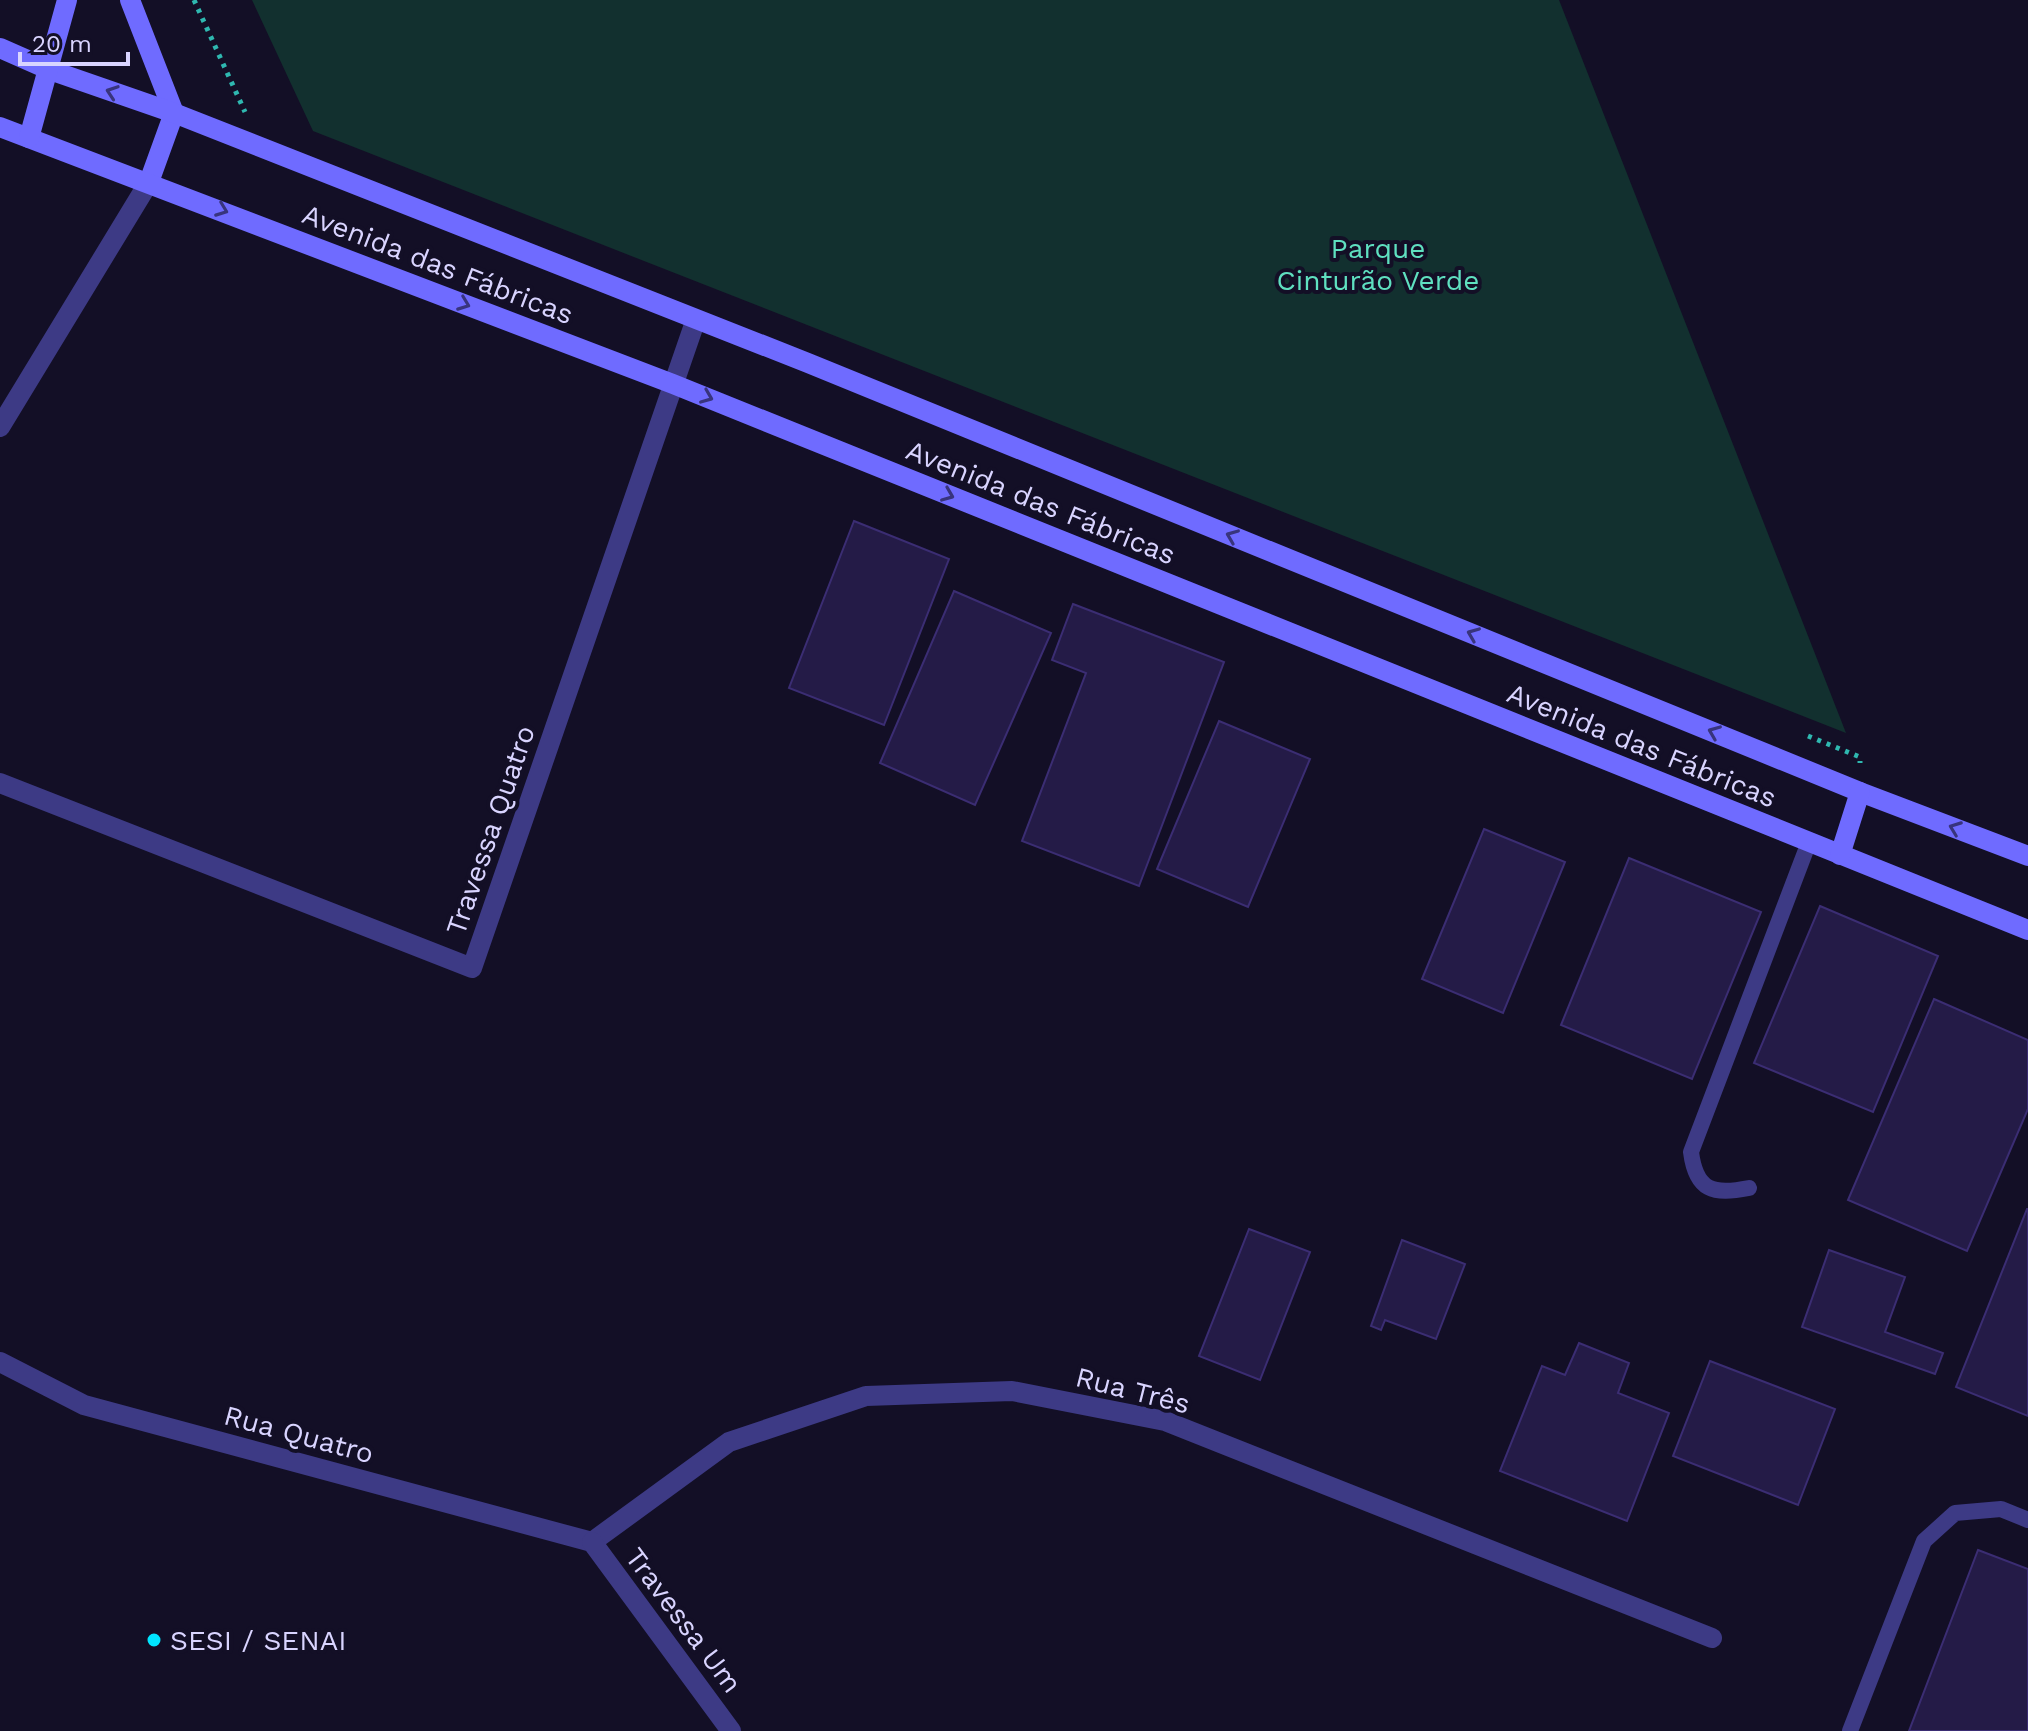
<svg xmlns="http://www.w3.org/2000/svg" width="2028" height="1731" font-family="'Work Sans',sans-serif">
<style>
.green{fill:#12302f}
.building{fill:#241b47;stroke:#3b2d73;stroke-width:2}
.lines{fill:none;stroke-linecap:round;stroke-linejoin:round}
.path{stroke:#2fb8b0;stroke-width:5;stroke-dasharray:4 6;stroke-linecap:butt}
.lane{stroke:#3d3a85;stroke-width:16}
.street{stroke:#3d3a85;stroke-width:20}
.secondary{stroke:#6f6bff;stroke-width:20}
.oneway{stroke:#38347d}
.poi-dot{fill:#00e5ff;stroke:#130f26;stroke-width:3}
.labels{text-anchor:middle;stroke-width:8;stroke-linejoin:round;paint-order:stroke}
.park-label{font-size:28px;fill:#5fe0c0;stroke:#130f26}
.street-label{font-size:28px;fill:#d9d4ff;stroke:#130f26}
.poi-label{font-size:28px;fill:#d9d4ff;stroke:#130f26;text-anchor:start}
</style>
<rect width="100%" height="100%" fill="#130f26"/>
<polygon class="green" points="252,0 1559,0 1846,733 313,131"/>
<g class="building">
<polygon points="854,521 949,559 884,725 789,688"/>
<polygon points="954,591 1051,633 975,805 880,763"/>
<polygon points="1073,604 1224,662 1139,886 1022,841 1086,673 1052,660"/>
<polygon points="1219,721 1310,759 1248,907 1157,869"/>
<polygon points="1484,829 1565,862 1503,1013 1422,979"/>
<polygon points="1629,858 1761,912 1692,1079 1561,1025"/>
<polygon points="1820,906 1938,956 1873,1112 1754,1063"/>
<polygon points="1934,999 2028,1040 2028,1109 1967,1251 1848,1200"/>
<polygon points="2027,1209 2028,1209 2028,1416 1956,1387"/>
<polygon points="1249,1229 1310,1252 1260,1380 1199,1356"/>
<polygon points="1402,1240 1465,1264 1436,1339 1385,1320 1381,1330 1371,1326"/>
<polygon points="1829,1250 1905,1277 1885,1332 1943,1353 1935,1374 1802,1327"/>
<polygon points="1579,1343 1629,1363 1618,1393 1669,1413 1627,1521 1500,1471 1542,1366 1565,1375"/>
<polygon points="1710,1361 1835,1409 1798,1505 1673,1456"/>
<polygon points="1978,1550 2028,1569 2028,1731 1909,1731"/>
</g>
<g class="lines">
<g class="path">
<polyline points="194,0 245,112"/>
<polyline points="1808,736 1860,757 1860,763"/>
</g>
<g class="lane">
<path d="M1749 1188C1713 1195 1696 1191 1691 1152L1809 842"/>
<polyline points="1850,1731 1924,1541 1955,1513 2001,1509 2028,1520"/>
</g>
<g class="street">
<polyline points="0,427 149,182"/>
<polyline points="0,783 472,968 695,322"/>
<polyline points="0,1362 84,1405 592,1542"/>
<polyline points="592,1542 729,1442 866,1396 1012,1391 1165,1421 1712,1638"/>
<polyline points="592,1542 731,1731"/>
</g>
<g class="secondary">
<polyline points="130,0 174,113 149,182"/>
<polyline points="0,48 50,70 174,113 808,363 1860,792 2028,856"/>
<polyline points="0,127 673,384 2028,930"/>
<polyline points="29,138 67,0"/>
<polyline points="1840,855 1860,792"/>
</g>
</g>
<defs><path id="oneway-chevron" d="M-2-3.5L2.5 0L-2 3.5" fill="none" stroke-width="1.6" stroke-linecap="round" stroke-linejoin="round" transform="scale(2)"/></defs>
<g class="oneway">
<use href="#oneway-chevron" transform="translate(112 92) rotate(-161)"/>
<use href="#oneway-chevron" transform="translate(222 210) rotate(21)"/>
<use href="#oneway-chevron" transform="translate(464 304) rotate(21)"/>
<use href="#oneway-chevron" transform="translate(707 397) rotate(22)"/>
<use href="#oneway-chevron" transform="translate(948 495) rotate(22)"/>
<use href="#oneway-chevron" transform="translate(1232 536) rotate(-158)"/>
<use href="#oneway-chevron" transform="translate(1473 634) rotate(-158)"/>
<use href="#oneway-chevron" transform="translate(1714 732) rotate(-158)"/>
<use href="#oneway-chevron" transform="translate(1955 828) rotate(-159)"/>
</g>
<circle class="poi-dot" cx="154" cy="1640" r="8"/>
<g class="labels">
<g class="park-label">
<text x="1378" y="258">Parque<tspan x="1378" dy="32">Cinturão Verde</tspan></text>
</g>
<g class="street-label">
<text transform="translate(438 264) rotate(21)" y="10">Avenida das Fábricas</text>
<text transform="translate(1041 502) rotate(22)" y="10">Avenida das Fábricas</text>
<text transform="translate(1642 745) rotate(22)" y="10">Avenida das Fábricas</text>
<text transform="translate(490 830) rotate(-71)" y="10">Travessa Quatro</text>
<text transform="translate(1133 1390) rotate(14)" y="10">Rua Três</text>
<text transform="translate(299 1434) rotate(15)" y="10">Rua Quatro</text>
<text transform="translate(684 1620) rotate(53)" y="10">Travessa Um</text>
</g>
<g class="poi-label">
<text x="170" y="1650">SESI / SENAI</text>
</g>
</g>
<path d="M20 52v12h108v-12" fill="none" stroke="#d9d4ff" stroke-width="4"/>
<text x="32" y="52" font-size="24" fill="#d9d4ff" stroke="#130f26" stroke-width="6" paint-order="stroke">20 m</text>
</svg>
